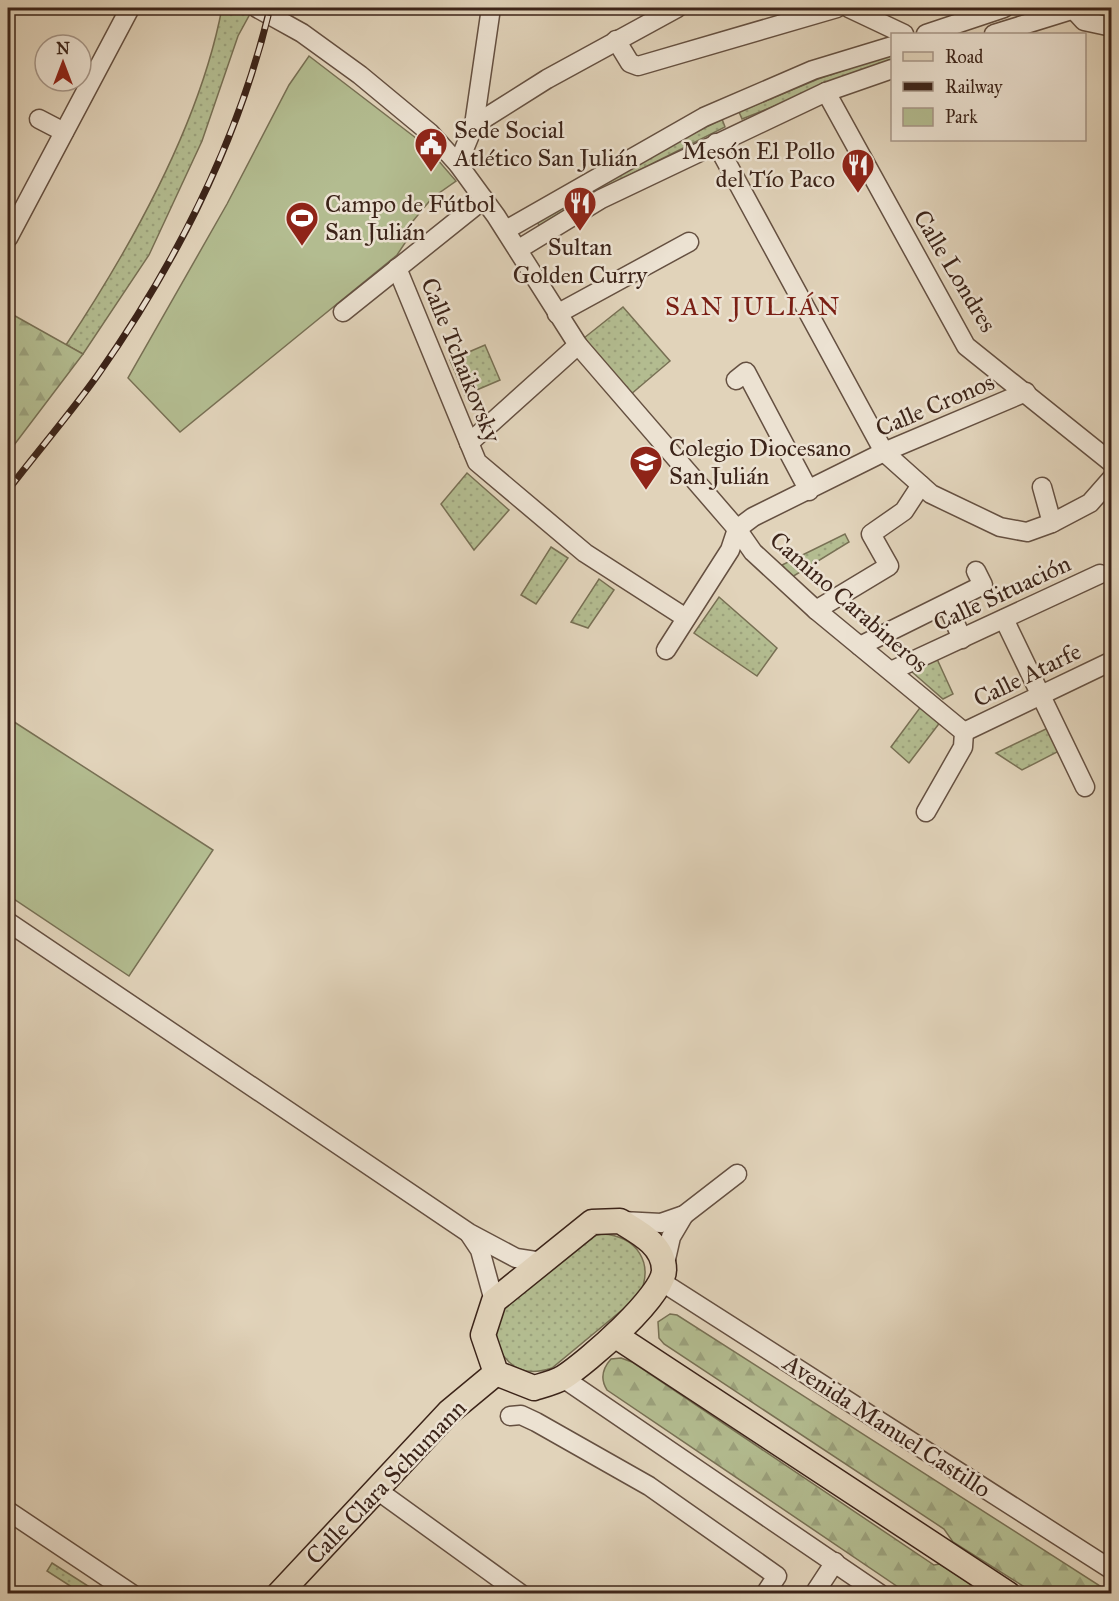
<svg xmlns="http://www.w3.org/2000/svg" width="1119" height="1601" font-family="'IM FELL Great Primer',serif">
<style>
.grass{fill:url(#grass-dots);stroke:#787054;stroke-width:1.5}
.forest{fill:url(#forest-firs);stroke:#787054;stroke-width:1.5}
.park{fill:#b3bc90;stroke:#787054;stroke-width:1.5}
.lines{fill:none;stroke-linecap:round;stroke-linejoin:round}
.minor-casing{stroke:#655041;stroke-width:21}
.major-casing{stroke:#3c2419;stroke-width:27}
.minor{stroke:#ece2d2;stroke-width:18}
.major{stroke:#e1d3ba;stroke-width:24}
.rail-casing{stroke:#3c2419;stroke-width:7}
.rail{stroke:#ece2d2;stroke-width:4.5;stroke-dasharray:14;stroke-linecap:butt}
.labels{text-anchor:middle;stroke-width:5;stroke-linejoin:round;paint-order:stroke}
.poi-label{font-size:24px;fill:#3c2419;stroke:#ece2d2;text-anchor:start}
.street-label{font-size:24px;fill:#3c2419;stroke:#ece2d2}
.neighbourhood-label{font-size:26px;letter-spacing:1.5px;fill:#7a1f14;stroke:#ece2d2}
</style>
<defs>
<pattern id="grass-dots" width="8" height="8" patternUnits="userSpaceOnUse" patternTransform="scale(1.5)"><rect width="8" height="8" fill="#b3bc90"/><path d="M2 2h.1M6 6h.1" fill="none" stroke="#9ba17c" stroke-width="1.8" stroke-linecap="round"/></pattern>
<pattern id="forest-firs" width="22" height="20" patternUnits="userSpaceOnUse" patternTransform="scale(1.5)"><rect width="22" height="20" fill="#b3bc90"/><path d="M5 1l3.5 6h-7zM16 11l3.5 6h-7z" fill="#9ba17c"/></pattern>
</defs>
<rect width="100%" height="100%" fill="#e1d3ba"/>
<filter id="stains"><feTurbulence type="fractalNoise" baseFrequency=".00333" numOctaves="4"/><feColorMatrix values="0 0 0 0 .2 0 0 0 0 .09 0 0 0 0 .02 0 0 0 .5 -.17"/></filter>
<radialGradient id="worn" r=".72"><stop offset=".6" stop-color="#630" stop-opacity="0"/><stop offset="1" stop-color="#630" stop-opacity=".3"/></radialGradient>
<g class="grass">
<path d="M222 8H242L251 12 238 36 202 141 149 255 83 354 66 345C131 247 200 124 222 8Z"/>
<polygon points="892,54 892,59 742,119 739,112 818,79"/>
<polygon points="722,119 725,127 604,188 540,227 536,220 600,181"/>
<polygon points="623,307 670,361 630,395 584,338"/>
<polygon points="485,345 500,380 465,395 450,360"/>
<polygon points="467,473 509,510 474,550 441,504"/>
<polygon points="845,534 849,542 792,577 782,565"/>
<polygon points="551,547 568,558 536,604 521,595"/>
<polygon points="599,579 614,590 588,628 571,622"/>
<polygon points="719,597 777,648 757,676 694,633"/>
<polygon points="937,659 953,694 943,699 912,672"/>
<polygon points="922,705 941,721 909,763 891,747"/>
<polygon points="1050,727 1061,750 1022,770 996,753"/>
<path d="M602 1234C637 1236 655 1263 639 1296L552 1368C537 1373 521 1374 509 1362 493 1348 492 1319 506 1304 527 1281 564 1257 589 1237Z"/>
<polygon points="52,1563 99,1593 81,1593 47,1571"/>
</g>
<g class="forest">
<polygon points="8,312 83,354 8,453"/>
<polygon points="670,1314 677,1315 1111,1593 1034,1593 953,1542 944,1529 664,1344 659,1338 658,1322"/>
<path d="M621 1358 632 1362 934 1565 940 1564 984 1593H907L607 1390C600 1379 602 1369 611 1359Z"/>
</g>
<g class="park">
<polygon points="309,56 425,145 456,181 432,198 408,227 407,240 397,255 180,432 128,378 227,204 289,85"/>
<polygon points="8,718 213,850 129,976 8,895"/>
</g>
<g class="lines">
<g class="minor-casing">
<g id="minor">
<polyline points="257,8 302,33 360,75 430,133 458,164 496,216 578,345 737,529 753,552 816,610 964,732 963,747 926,812"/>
<polyline points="849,8 904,34"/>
<polyline points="1073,9 1084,21 1112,27"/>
<polyline points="926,34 1004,8"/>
<polyline points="994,34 1078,8"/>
<polyline points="616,40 630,63 638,66 837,8"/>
<polyline points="826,92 966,346 1112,463"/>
<polyline points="39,119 64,132"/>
<polyline points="474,125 547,79 677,8"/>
<polyline points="716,143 884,452 931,494 1000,527 1027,532 1052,523 1090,503 1112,478"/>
<polyline points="458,164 474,125 491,8"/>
<polyline points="506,230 704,117 813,70 892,46"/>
<polyline points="8,238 130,8"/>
<polyline points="519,249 601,199 826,92 892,69"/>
<polyline points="397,268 477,462 585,553 686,618"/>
<polyline points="343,312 484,199"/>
<polyline points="557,314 689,242"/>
<polyline points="736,380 746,372 809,491"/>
<polyline points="469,443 578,345"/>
<polyline points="1042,487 1052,523"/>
<polyline points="737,529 753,517 884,452 1026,392"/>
<polyline points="947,604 962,639"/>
<polyline points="816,610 889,566 871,534 904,511 921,485"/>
<polyline points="1004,619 1085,787"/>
<polyline points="860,646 983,585 976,571"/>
<polyline points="666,650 730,550 737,529"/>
<polyline points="891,671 1100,574"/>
<polyline points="964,732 1112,661"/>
<polyline points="8,922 469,1233 516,1258 542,1262"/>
<polyline points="622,1221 661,1223 684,1215 737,1174"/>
<polyline points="470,1235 480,1250 494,1301"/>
<polyline points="664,1268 671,1237 684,1215"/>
<polyline points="662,1282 1112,1570"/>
<polyline points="563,1378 880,1594"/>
<polyline points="510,1416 521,1415 536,1422 649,1486 777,1576 765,1594"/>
<polyline points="377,1490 521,1594"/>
<polyline points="8,1511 132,1594"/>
<polyline points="814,1594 835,1562"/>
</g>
</g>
<g class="major-casing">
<g id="major">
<path d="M620 1221C638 1232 664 1245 664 1270 664 1296 587 1362 564 1377 556 1382 544 1385 534 1388L496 1373 483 1335 494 1301 592 1222Z"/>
<polyline points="616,1336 1008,1594"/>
<polyline points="279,1594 449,1412 496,1373"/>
</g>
</g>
<use href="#minor" class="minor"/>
<use href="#major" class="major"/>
<g class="rail-casing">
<path id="rail" d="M8 490C37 452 69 415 97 376 175 265 239 139 270 8"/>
</g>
<use href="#rail" class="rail"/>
</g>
<defs>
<g id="civic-pin" transform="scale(1.725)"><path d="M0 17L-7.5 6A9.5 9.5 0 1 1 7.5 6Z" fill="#8f2418" stroke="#ece2d2"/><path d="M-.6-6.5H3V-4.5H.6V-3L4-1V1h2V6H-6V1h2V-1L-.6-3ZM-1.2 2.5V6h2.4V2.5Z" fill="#fff"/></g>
<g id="restaurant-pin" transform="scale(1.725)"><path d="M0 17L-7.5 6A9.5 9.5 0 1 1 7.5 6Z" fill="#8f2418" stroke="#ece2d2"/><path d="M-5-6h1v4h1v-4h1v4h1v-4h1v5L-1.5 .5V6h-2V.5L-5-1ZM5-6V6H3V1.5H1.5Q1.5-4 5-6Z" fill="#fff"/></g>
<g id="stadium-pin" transform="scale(1.725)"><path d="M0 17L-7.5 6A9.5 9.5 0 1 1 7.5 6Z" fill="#8f2418" stroke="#ece2d2"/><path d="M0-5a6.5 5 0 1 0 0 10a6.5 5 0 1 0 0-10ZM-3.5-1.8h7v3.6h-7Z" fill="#fff"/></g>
<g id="school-pin" transform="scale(1.725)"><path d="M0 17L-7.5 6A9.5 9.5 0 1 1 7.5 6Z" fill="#8f2418" stroke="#ece2d2"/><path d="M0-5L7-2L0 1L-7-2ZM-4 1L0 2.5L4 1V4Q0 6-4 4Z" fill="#fff"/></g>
</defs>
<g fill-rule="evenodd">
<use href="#civic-pin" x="431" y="144"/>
<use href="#restaurant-pin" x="858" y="165"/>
<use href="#restaurant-pin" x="580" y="203"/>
<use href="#stadium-pin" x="302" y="218"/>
<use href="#school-pin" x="646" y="462"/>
</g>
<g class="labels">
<g class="poi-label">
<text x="454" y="138">Sede Social<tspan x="454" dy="28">Atlético San Julián</tspan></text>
<text x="835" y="159" text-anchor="end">Mesón El Pollo<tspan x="835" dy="28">del Tío Paco</tspan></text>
<text x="325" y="212">Campo de Fútbol<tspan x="325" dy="28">San Julián</tspan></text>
<text x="580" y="255" text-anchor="middle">Sultan<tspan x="580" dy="28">Golden Curry</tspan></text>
<text x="669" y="456">Colegio Diocesano<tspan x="669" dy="28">San Julián</tspan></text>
</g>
<g class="street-label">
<text transform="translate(955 271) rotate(59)" y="8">Calle Londres</text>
<text transform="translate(461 360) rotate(68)" y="8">Calle Tchaikovsky</text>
<text transform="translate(935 405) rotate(-23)" y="8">Calle Cronos</text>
<text transform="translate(1002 593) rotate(-25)" y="8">Calle Situación</text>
<text transform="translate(849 602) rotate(41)" y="8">Camino Carabineros</text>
<text transform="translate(1027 675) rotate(-26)" y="8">Calle Atarfe</text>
<text transform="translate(887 1426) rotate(33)" y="8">Avenida Manuel Castillo</text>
<text transform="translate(386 1482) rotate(-46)" y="8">Calle Clara Schumann</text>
</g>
<g class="neighbourhood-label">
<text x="753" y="315">SAN JULIÁN</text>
</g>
</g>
<rect width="1119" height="1601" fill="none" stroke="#e1d3ba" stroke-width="30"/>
<rect x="9" y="9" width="1101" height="1583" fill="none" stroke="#3c2419" stroke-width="3"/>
<rect x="15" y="15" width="1089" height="1571" fill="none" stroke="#3c2419" stroke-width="1.5"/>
<rect x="891" y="33" width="195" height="108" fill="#ece2d2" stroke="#a69688" stroke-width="1.5"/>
<rect x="903" y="52" width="30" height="9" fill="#e1d3ba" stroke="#a69688" stroke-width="1.5"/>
<text x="945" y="63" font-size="18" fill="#3c2419">Road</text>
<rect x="903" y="82" width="30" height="9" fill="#3c2419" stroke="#a69688" stroke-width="1.5"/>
<text x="945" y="93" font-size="18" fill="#3c2419">Railway</text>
<rect x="903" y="108" width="30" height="18" fill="#b3bc90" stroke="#a69688" stroke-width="1.5"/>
<text x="945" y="123" font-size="18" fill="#3c2419">Park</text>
<g transform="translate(63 63)"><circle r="28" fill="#ece2d2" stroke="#a69688" stroke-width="1.5"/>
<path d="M0-4.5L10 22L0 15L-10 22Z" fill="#8f2418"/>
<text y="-9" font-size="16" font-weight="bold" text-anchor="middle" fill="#3c2419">N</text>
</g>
<rect width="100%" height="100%" filter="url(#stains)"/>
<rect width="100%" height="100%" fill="url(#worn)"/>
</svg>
